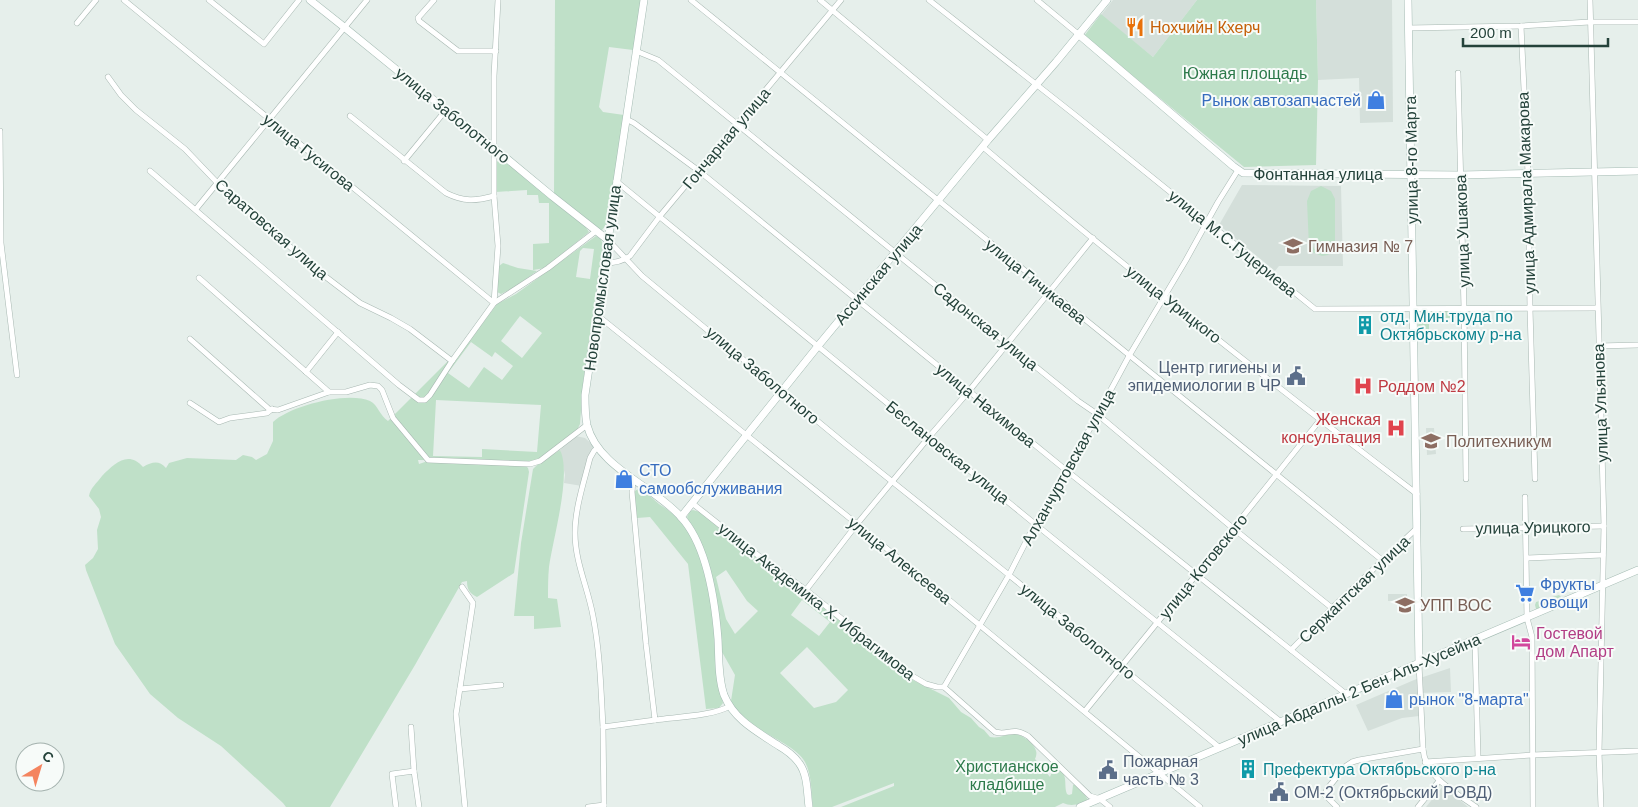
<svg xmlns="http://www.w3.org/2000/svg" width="1638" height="807" font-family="Helvetica,sans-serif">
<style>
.built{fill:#d4dfda}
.green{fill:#bfe0c8;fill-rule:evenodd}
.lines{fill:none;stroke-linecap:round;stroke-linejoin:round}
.street-casing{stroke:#a8b8b2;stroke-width:6}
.secondary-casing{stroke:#a4bbb3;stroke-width:8}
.street{stroke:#fff;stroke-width:5}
.secondary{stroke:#fff;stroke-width:7}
.labels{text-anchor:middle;stroke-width:4;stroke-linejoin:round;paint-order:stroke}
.food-label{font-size:16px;fill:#c56008;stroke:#f7fbf9;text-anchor:start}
.park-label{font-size:16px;fill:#2d7a4b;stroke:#f7fbf9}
.shop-label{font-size:16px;fill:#366cbe;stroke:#f7fbf9;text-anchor:start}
.street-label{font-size:16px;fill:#24423a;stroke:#f7fbf9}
.education-label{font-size:16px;fill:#785e54;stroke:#f7fbf9;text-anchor:start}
.culture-label{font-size:16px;fill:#0d838f;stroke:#f7fbf9;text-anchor:start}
.service-label{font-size:16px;fill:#4e5e75;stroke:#f7fbf9;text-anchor:start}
.health-label{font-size:16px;fill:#be3a42;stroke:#f7fbf9;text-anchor:start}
.hotel-label{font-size:16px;fill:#b23c85;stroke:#f7fbf9;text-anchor:start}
</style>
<rect width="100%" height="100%" fill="#e6efeb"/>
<g class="built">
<polygon points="1113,0 1197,0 1153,57 1101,15"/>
<polygon points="1316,0 1392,0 1393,122 1360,123 1359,78 1318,80"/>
<polygon points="1242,185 1341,186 1343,266 1279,266 1275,271 1219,225"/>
<polygon points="1426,428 1434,428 1436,454 1427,455"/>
<polygon points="576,436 585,438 595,447 582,486 564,483 565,475 560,450"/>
<polygon points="1388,594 1407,594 1407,608 1402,608 1402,601 1388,601"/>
<polygon points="1450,668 1451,692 1419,693 1419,716 1402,718 1368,731 1356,705 1414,680"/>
<polygon points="1443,786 1468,807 1426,807"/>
</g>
<g class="green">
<polygon points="555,0 641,0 633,50 609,47 599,107 603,112 624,115 607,224 602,230 600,230 554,194"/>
<polygon points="1197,0 1316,0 1318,80 1316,165 1244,167 1084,36 1101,14 1153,57"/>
<polygon points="501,160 504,160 585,226 589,232 545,268 533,270 533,244 549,243 549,203 539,203 538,195 527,195 527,190 496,192 496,162"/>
<path d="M1321 186 1331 191 1335 199V247L1328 255 1322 256 1312 252 1309 247 1307 201 1311 191ZM1311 242H1333L1330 250C1322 256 1314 252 1311 242Z"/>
<path d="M596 236 601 239 603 246 583 383 580 424 577 430 539 459 533 461 418 460 419 464 425 462 525 465 528 468 529 472 514 573 477 597C469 593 467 589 467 581L462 582 415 665 330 807H286L283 803 221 746 178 718 150 694 115 644 86 570 85 565 93 558 98 549 97 530 101 517 99 509 89 496C90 488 97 483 102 476 114 464 128 450 143 467 152 462 159 460 166 468L169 463 187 458 236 460 243 455 252 457 256 460 267 454 273 441V422C290 406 347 391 370 401 378 405 380 416 388 421L451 358 458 356 462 351 497 304 516 294ZM583 248 594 249 590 279 576 277 580 251ZM520 316 542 333 522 358 501 341ZM471 342 492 357 495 352 513 366 502 380 484 367 469 388 448 373ZM436 400 541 405 537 452 482 449V457L433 456Z"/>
<polygon points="503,263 518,268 537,271 515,287 501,294 497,292 499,266"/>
<polygon points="1423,310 1453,310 1462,311 1463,316 1452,318 1429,318 1429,331 1425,333 1420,331 1418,326 1421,312"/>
<path d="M560 450C572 474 553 538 549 567 548 577 548 588 548 598L557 599 561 627 534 629V616H514L521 543 533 469 538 464Z"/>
<path d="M638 489C647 491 654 501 662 506 703 531 710 588 715 632 717 648 716 665 718 681 719 689 722 696 723 703L719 708 706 709 688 564 650 517 637 518 634 495 635 491Z"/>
<path d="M693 510 700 512 769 567 814 599 889 660 903 675 949 698 961 712 971 718 979 727 984 730 990 737C999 739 1006 734 1014 734 1022 734 1035 744 1036 751 1037 753 1036 757 1035 759L1050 777 1054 766C1070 772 1063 784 1067 794L1069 795 1072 794 1073 785 1075 784 1085 795 1088 800C1080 804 1072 807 1063 803L1055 807H841L894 786V783L832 807H813C811 792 812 775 805 762 793 740 739 728 731 701L735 675 722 652 709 570 687 517 690 511ZM726 570 747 601 758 611 735 634 726 619 716 577ZM802 600 830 622 819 636 791 615ZM807 647 848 690 836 702 814 708 780 673Z"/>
<polygon points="1559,595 1561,597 1560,601 1550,606 1536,609 1535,605 1536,602"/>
</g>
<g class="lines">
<g class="street-casing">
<g id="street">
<polyline points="124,0 494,303 548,268 596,231"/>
<polyline points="209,0 264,44 299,0"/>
<polyline points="434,0 418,18 419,21 458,51 496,51"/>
<polyline points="691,0 1382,560"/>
<polyline points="820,0 988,140"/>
<polyline points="929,0 1075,115 1315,309 1597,308"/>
<polyline points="1037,0 1078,34"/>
<polyline points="1590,0 1604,526 1599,752 1601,807"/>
<polyline points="77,23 96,0"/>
<polyline points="1521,26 1528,173 1530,309 1535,479"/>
<polyline points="1408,28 1521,26 1590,22 1638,22"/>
<polyline points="636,51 658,60 1078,401 1097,414 1234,529 1332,608"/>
<polyline points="1458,73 1464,308 1466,479"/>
<polyline points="108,77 121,95 136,110 185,149 227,193 322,274 360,303 391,318 410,329 452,361"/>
<path d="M350 116 446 193C464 202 476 201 494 196"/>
<polyline points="626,119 634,123 699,171 1067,471 1346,694"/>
<polyline points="0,131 1,243 17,375"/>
<path d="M983 147C1124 267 1270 382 1417 494"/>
<polyline points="404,161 446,110"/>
<polyline points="150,171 399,385 419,400 425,400 430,395 452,361 494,303 498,246 494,196 494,76 498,0"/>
<polyline points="616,181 1035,524 1281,722"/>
<polyline points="196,209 367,0"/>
<polyline points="608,240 642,276 844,443 1009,575 1220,748"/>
<path d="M605 263C614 263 623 261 630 256L660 216 841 0"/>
<polyline points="199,278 329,392 346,392 370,385 378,386 382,390 393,418 428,460 530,464 540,461 587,425"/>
<polyline points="597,315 857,524 1200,807"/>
<polyline points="190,339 269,409 278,410 329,392"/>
<polyline points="1598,346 1638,345"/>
<polyline points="306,372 338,332"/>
<polyline points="190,403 219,422 230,418 267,413 272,409"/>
<path d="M598 447 594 451 590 458C584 482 575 508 575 533 575 562 588 588 593 616 600 652 601 690 603 727L655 720"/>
<path d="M633 479 632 492 646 644 655 720C676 717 713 716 730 706"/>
<polyline points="1525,497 1527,618 1532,637 1533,807"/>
<path d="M692 503 769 564 806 590 873 644 902 670 926 684 937 687H944L995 732C1009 736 1011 726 1028 736L1090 796 1100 799 1110 807"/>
<polyline points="1463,529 1604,526"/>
<polyline points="1527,558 1603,555"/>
<polyline points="462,587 473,603 456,714 465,807"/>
<polyline points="806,590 857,524 929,437 969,391 1093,238"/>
<polyline points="1475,640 1478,758"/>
<polyline points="1291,650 1332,608 1417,528"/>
<path d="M1419 664 1423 749C1425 777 1455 792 1476 807"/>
<polyline points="944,687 1009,575 1035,524 1067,471 1129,356 1186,260 1218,202 1238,170"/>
<polyline points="460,689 501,685"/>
<polyline points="1085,711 1196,575 1320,420"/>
<polyline points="411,727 414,771"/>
<polyline points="603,727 604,807"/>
<polyline points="1425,762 1532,755 1638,751"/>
<polyline points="396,807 392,774 414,771 419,807"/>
<polyline points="588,807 604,805"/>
<polyline points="1337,807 1325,795 1327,789 1346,766 1352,762 1359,760 1423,749"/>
<polyline points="1418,807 1439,781"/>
</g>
</g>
<g class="secondary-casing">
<g id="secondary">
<polyline points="310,0 344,27 446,110 493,147 552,196 608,240"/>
<path d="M644 0 585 395C585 405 585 415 587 425 598 468 654 486 681 517 707 545 715 601 718 639 719 657 718 678 724 695 734 720 758 732 779 746 786 750 794 756 799 763 808 775 807 793 809 807"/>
<polyline points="1408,0 1419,664"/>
<polyline points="1078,34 1233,166 1243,173 1461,175 1638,171"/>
<polyline points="681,517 818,346 988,140 1056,62 1107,0"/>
<polyline points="1080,807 1638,570"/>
</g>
</g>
<use href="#street" class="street"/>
<use href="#secondary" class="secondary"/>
</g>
<defs>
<g id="restaurant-bare" transform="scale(1.5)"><path d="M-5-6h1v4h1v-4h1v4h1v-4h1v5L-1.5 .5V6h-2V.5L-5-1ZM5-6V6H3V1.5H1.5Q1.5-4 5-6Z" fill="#e8710a" stroke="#f7fbf9" stroke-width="2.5" paint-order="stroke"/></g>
<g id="shop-bare" transform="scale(1.5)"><path d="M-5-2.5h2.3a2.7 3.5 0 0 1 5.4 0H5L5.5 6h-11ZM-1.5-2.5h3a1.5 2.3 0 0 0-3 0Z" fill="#3f7fe0" stroke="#f7fbf9" stroke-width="2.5" paint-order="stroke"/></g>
<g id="school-bare" transform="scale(1.5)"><path d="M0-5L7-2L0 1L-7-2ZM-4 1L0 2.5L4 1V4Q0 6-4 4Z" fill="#8d6e63" stroke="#f7fbf9" stroke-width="2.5" paint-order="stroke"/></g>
<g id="building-bare" transform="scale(1.5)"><path d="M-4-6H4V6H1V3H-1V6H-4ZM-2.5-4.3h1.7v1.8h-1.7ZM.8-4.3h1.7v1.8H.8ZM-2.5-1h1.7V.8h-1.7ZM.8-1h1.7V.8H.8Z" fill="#0f9aa8" stroke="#f7fbf9" stroke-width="2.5" paint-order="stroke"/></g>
<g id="civic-bare" transform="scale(1.5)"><path d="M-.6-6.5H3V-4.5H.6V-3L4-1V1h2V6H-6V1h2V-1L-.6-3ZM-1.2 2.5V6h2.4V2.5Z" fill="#5c6f8a" stroke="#f7fbf9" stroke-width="2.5" paint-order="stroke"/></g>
<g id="hospital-bare" transform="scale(1.5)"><path d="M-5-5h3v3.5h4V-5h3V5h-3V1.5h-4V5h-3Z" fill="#e0444e" stroke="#f7fbf9" stroke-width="2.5" paint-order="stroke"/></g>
<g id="university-bare" transform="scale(1.5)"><path d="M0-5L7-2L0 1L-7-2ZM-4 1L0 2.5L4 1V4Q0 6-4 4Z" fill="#8d6e63" stroke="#f7fbf9" stroke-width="2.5" paint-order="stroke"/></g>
<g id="supermarket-bare" transform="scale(1.5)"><path d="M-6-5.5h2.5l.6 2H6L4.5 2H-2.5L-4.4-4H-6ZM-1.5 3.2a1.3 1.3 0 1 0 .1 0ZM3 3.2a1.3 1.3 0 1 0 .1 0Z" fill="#3f7fe0" stroke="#f7fbf9" stroke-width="2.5" paint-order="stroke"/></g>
<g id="hotel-bare" transform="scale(1.5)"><path d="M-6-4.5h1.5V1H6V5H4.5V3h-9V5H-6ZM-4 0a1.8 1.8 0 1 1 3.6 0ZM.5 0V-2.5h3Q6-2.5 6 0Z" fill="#d1479c" stroke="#f7fbf9" stroke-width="2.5" paint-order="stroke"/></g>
</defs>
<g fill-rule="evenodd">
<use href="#restaurant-bare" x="1135" y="27"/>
<use href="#shop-bare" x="1376" y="100"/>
<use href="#school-bare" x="1293" y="246"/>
<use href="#building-bare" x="1365" y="325"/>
<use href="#civic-bare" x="1296" y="376"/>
<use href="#hospital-bare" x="1363" y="386"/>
<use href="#hospital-bare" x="1396" y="428"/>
<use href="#university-bare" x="1431" y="441"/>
<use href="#shop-bare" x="624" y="479"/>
<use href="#supermarket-bare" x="1525" y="593"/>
<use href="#university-bare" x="1405" y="605"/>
<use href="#hotel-bare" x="1521" y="642"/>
<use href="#shop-bare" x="1394" y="699"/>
<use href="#building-bare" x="1248" y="769"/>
<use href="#civic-bare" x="1108" y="770"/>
<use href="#civic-bare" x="1279" y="792"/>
</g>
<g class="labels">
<g class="food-label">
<text x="1150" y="33">Нохчийн Кхерч</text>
</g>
<g class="park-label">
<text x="1245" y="79">Южная площадь</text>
<text x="1007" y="772">Христианское<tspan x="1007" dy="18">кладбище</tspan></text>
</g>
<g class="shop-label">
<text x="1361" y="106" text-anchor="end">Рынок автозапчастей</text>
<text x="639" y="476">СТО<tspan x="639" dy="18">самообслуживания</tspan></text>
<text x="1540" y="590">Фрукты<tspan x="1540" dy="18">овощи</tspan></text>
<text x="1409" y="705">рынок "8-марта"</text>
</g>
<g class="street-label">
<text transform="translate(453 115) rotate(39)" y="6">улица Заболотного</text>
<text transform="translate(726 138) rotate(-50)" y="6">Гончарная улица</text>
<text transform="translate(309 152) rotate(39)" y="6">улица Гусигова</text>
<text transform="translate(1411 160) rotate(-91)" y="6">улица 8-го Марта</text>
<text x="1318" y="180">Фонтанная улица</text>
<text transform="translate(1526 193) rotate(-92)" y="6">улица Адмирала Макарова</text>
<text transform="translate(272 229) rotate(41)" y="6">Саратовская улица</text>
<text transform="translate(1462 231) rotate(-92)" y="6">улица Ушакова</text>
<text transform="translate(1233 243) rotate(39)" y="6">улица М.С.Гуцериева</text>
<text transform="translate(878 274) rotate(-50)" y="6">Ассинская улица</text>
<text transform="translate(602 278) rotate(-82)" y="6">Новопромысловая улица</text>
<text transform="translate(1036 281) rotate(39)" y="6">улица Гичикаева</text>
<text transform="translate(1174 304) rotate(38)" y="6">улица Урицкого</text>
<text transform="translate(986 326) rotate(39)" y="6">Садонская улица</text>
<text transform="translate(763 375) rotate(40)" y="6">улица Заболотного</text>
<text transform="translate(1600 403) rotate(-92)" y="6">улица Ульянова</text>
<text transform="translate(986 405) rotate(39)" y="6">улица Нахимова</text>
<text transform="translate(948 452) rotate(39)" y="6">Беслановская улица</text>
<text transform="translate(1068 467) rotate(-61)" y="6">Алханчуртовская улица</text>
<text transform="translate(1533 527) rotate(-1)" y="6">улица Урицкого</text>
<text transform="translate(900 560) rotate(39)" y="6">улица Алексеева</text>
<text transform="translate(1203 566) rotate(-51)" y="6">улица Котовского</text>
<text transform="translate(1354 589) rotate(-44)" y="6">Сержантская улица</text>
<text transform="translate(817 601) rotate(38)" y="6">улица Академика Х. Ибрагимова</text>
<text transform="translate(1078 631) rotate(39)" y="6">улица Заболотного</text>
<text transform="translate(1359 689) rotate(-23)" y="6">улица Абдаллы 2 Бен Аль-Хусейна</text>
</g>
<g class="education-label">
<text x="1308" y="252">Гимназия № 7</text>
<text x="1446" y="447">Политехникум</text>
<text x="1420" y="611">УПП ВОС</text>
</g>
<g class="culture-label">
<text x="1380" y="322">отд. Мин.труда по<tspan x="1380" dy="18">Октябрьскому р-на</tspan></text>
<text x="1263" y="775">Префектура Октябрьского р-на</text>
</g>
<g class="service-label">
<text x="1281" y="373" text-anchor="end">Центр гигиены и<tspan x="1281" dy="18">эпидемиологии в ЧР</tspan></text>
<text x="1123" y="767">Пожарная<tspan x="1123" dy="18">часть № 3</tspan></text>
<text x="1294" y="798">ОМ-2 (Октябрьский РОВД)</text>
</g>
<g class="health-label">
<text x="1378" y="392">Роддом №2</text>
<text x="1381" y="425" text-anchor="end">Женская<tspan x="1381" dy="18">консультация</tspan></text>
</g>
<g class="hotel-label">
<text x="1536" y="639">Гостевой<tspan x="1536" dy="18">дом Апарт</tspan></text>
</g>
</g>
<g transform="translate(40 767) rotate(38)"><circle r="24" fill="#f7fbf9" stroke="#a3b1ad"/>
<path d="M0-4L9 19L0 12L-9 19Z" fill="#f4845f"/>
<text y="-8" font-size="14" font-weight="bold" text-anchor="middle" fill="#24423a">С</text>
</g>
<path d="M1463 38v8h145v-8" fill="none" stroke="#24423a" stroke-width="2.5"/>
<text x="1470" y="38" font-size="15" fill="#24423a" stroke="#f7fbf9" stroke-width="4" paint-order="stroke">200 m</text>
</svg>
